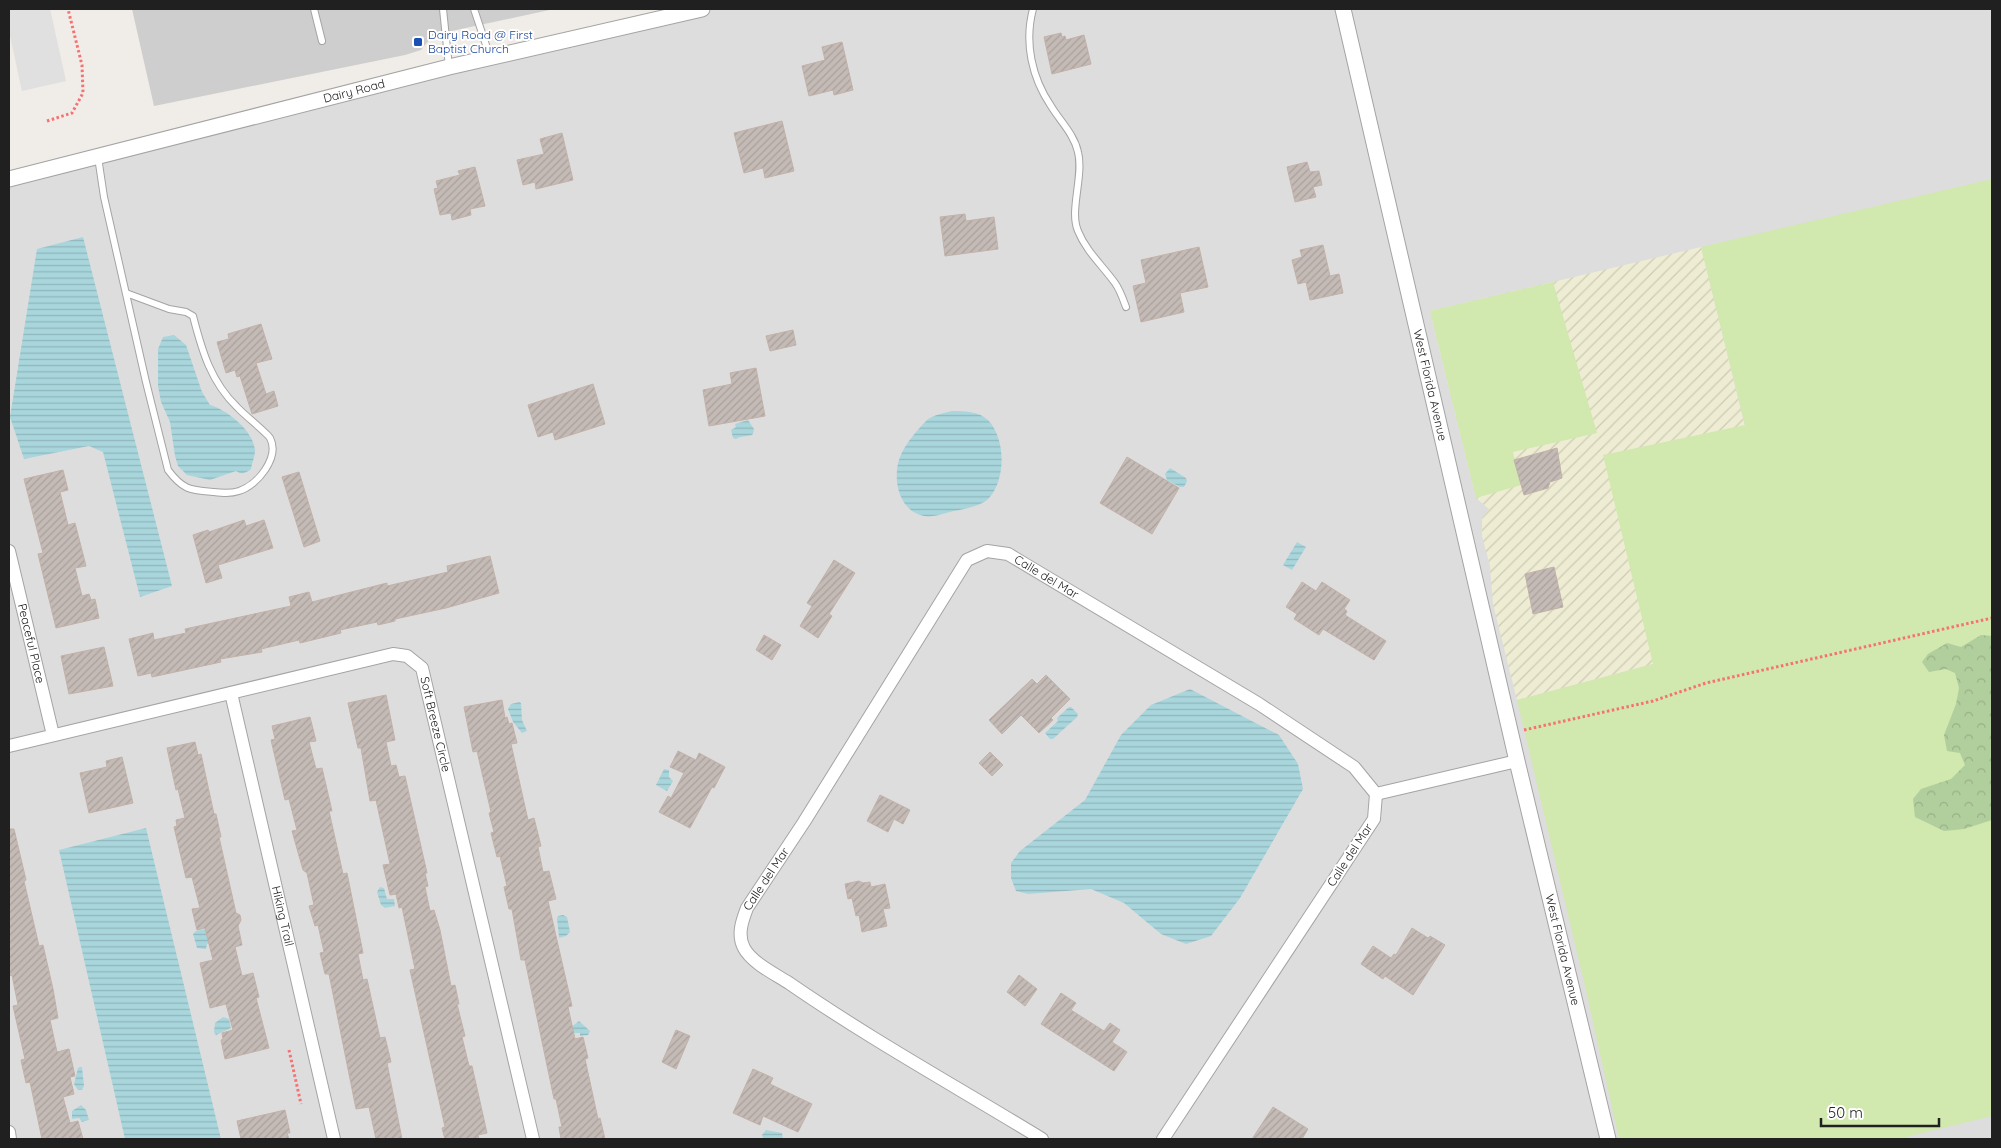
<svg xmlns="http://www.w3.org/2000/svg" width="2001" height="1148" font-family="Quicksand,sans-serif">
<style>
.residential{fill:#dedddd}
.religious{fill:#cecece}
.farmland{fill:url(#farmland-furrows)}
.grass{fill:#d1e8ae}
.forest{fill:url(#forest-crowns)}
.parking{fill:#e0e0e0}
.water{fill:url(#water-rules)}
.building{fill:url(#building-hatch);stroke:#c2b1a9}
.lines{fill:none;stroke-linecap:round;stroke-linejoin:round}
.service-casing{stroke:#a4a4a4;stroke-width:8}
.minor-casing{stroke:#a4a4a4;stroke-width:14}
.tertiary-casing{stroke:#a4a4a4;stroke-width:17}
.path{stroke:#f67272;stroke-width:3;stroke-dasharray:2.5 2.5;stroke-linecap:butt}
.service{stroke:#fff;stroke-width:6}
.minor{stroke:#fff;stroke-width:12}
.tertiary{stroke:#fff;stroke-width:15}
.transit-dot{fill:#1a4fb4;stroke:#fff;stroke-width:2}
.labels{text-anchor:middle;stroke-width:4;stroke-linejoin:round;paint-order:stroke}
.transit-label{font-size:12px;fill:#164399;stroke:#fff;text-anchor:start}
.street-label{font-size:12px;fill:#202020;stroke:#fff}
</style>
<defs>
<pattern id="farmland-furrows" width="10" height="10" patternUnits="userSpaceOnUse" patternTransform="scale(1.25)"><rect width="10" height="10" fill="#eeedd3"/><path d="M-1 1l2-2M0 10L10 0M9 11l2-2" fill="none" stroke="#cccbb5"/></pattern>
<pattern id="forest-crowns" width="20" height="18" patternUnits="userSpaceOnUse" patternTransform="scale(1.25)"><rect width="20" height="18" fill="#b1ce9d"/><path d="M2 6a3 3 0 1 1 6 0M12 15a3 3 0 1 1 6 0" fill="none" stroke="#98b187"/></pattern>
<pattern id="water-rules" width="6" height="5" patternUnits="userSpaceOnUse" patternTransform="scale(1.25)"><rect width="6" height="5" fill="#a8d6dc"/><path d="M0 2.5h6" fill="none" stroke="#90b7bc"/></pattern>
<pattern id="building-hatch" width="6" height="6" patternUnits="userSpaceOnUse" patternTransform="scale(1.25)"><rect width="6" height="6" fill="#c5bbb6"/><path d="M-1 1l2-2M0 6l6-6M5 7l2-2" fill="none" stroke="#a9a09c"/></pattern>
</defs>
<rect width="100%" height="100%" fill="#f0ece7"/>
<polygon class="residential" points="702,9 1992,9 1992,1139 9,1139 9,179"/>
<polygon class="religious" points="132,9 554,9 433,35 421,50 405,55 154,106"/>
<polygon class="farmland" points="1701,247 1799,647 1653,664 1517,700 1493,604 1490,566 1482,536 1482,518 1489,509 1476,498 1430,311"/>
<g class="grass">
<polygon points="1992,179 1992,1116 1898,1139 1619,1139 1585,986 1517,700 1653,664 1603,455 1745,425 1701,247"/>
<polygon points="1553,282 1597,433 1513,452 1521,485 1476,498 1430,311"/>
</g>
<polygon class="forest" points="1981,635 1992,636 1992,820 1964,829 1944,831 1915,817 1913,799 1921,789 1951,779 1965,765 1960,753 1947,751 1944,735 1956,704 1959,688 1955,673 1946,669 1929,672 1922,662 1928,654 1947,643 1961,647"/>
<polygon class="parking" points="9,9 50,9 66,81 22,91 9,31"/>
<g class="water">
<polygon points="83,237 172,586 140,597 103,452 89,446 24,459 10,417 37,249"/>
<path d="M174 335 186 345 202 392 210 405C227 410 253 430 255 450 255 456 252 463 251 469 246 473 242 475 236 471L210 480 187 475 178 466 175 456 170 422 161 402 158 386V349L163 337Z"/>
<path d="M952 411C964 411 978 411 988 420 1006 439 1006 479 989 498 982 506 964 509 954 511 945 513 932 518 924 516 898 511 892 478 900 457 905 444 917 430 927 420 933 415 944 413 952 411Z"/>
<path d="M748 420 754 429 753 434C750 437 742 435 736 439L733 438 731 430 736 427 735 424Z"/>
<polygon points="1170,468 1186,478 1187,481 1184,487 1180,487 1167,480 1165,474"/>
<polygon points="1297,542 1306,547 1292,570 1283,565"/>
<polygon points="1190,689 1279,735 1298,764 1303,789 1240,898 1211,936 1186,944 1161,934 1124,903 1091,889 1028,894 1016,891 1011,878 1011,863 1020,851 1085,800 1121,735 1151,705"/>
<polygon points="519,702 521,703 522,720 527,731 522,733 513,722 508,709 511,704"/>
<polygon points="1069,707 1071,707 1078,714 1077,717 1053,739 1050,739 1045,733 1058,721 1057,718"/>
<polygon points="664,769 669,770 669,777 673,781 667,791 656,785"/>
<polygon points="146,828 221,1139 125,1139 59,850"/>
<polygon points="380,887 384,888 387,899 394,899 395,906 385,908 381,905 377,892"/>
<polygon points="563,915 567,917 570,932 566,936 559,938 557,918 558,916"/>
<polygon points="206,929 213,942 207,944 206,949 197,948 193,934 196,931"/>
<polygon points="223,1017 229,1019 231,1028 216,1035 214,1032 215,1023"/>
<polygon points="579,1021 590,1031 588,1035 580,1036 580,1033 574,1033 570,1028"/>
<polygon points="80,1067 82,1067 84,1086 82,1090 78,1090 74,1084 78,1068"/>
<polygon points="81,1105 86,1110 89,1120 82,1122 79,1118 72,1119 72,1111"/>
<polygon points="766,1130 782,1133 783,1139 763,1139 762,1135"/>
</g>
<g class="building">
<polygon points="1061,33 1062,37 1065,36 1066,40 1084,35 1091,64 1052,74 1044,37"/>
<polygon points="842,42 853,90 834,95 833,90 809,96 802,66 825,60 822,47"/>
<polygon points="782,121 794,171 765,178 763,168 744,173 734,133"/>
<polygon points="562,133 573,180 536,189 535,182 523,185 517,160 544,154 540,139"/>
<polygon points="1307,162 1310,172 1319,171 1322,185 1313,187 1316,197 1295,202 1287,167"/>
<polygon points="475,167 485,206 470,209 471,215 452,220 451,213 440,215 434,189 438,188 436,181 460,175 458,171"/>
<polygon points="965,214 966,221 994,217 998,249 945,256 940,217"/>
<polygon points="1323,245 1330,276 1339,274 1343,293 1310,300 1306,282 1298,284 1292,260 1302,257 1300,250"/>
<polygon points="1199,247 1208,287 1180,293 1184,312 1141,322 1133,286 1146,283 1141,260"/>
<polygon points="261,324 272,359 256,363 266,394 274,391 278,406 252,414 240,376 237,377 235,370 226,373 217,342 229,339 228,334"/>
<polygon points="793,330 796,345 770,351 766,336"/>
<polygon points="756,368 765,416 709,426 703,390 732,384 730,373"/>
<polygon points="593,384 605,424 555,440 553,432 538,437 528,405"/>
<polygon points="1557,448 1562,478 1550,482 1548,488 1524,495 1514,460"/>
<polygon points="1127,457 1179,488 1152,534 1100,503"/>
<polygon points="63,470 68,490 60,492 68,525 75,523 86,566 75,568 82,596 89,594 91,600 95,599 99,618 56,628 38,554 43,553 24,479"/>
<polygon points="299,472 320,541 304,547 282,477"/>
<polygon points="244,520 246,526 264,520 273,548 218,565 222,578 206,583 193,535 208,530 209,532"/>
<polygon points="490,556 499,593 446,608 395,619 395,621 378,625 377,622 340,630 341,633 300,643 299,640 261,649 262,652 220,659 221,662 152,677 151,673 138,676 129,639 153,633 154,640 186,633 185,629 291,606 289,597 309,592 312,602 387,583 387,586 448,572 447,566"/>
<polygon points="834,560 855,573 829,614 832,616 818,638 800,626 812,606 807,603"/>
<polygon points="1554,567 1563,607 1533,614 1525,574"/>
<polygon points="1302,582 1316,591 1322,582 1350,600 1344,609 1347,611 1345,615 1386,641 1374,660 1323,629 1319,635 1294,619 1297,614 1286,607"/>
<polygon points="764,635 781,645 772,660 756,650"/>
<polygon points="104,647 113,686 69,694 61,656"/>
<polygon points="1046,675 1070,699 1051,718 1053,720 1039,733 1021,715 1002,734 989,720 1032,679 1037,684"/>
<polygon points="386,695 395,740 386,742 391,766 396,765 399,777 405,776 427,873 425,873 428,886 425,887 430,911 434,910 440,930 451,986 455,985 459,1004 457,1004 465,1036 462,1037 469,1066 472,1066 487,1133 478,1135 479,1139 445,1139 442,1128 445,1127 410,970 415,969 402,907 399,908 396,894 390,895 383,865 390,864 376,800 370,801 361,748 358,748 348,703"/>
<polygon points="502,700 505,718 507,717 509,724 512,723 517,743 511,744 528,820 534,818 541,846 538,847 543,872 549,871 556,899 548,901 572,1006 568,1007 575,1039 583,1037 588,1058 585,1059 598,1119 600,1118 605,1139 561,1139 559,1127 562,1127 556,1099 554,1099 525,960 521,960 512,909 509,909 504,887 507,886 500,856 497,857 491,833 494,832 489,813 491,812 477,751 473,752 464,707"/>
<polygon points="310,717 316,741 309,742 316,769 322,768 332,811 329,811 343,874 347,873 363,953 358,954 363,980 367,979 380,1038 385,1037 391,1062 387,1063 402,1139 376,1139 369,1107 356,1109 329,974 325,974 320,953 324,952 318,925 315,926 309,906 314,905 307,873 303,870 292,831 297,830 289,799 285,800 271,740 275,739 272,726"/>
<polygon points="195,742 198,755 201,754 214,814 216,814 221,837 219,837 236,913 240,915 241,920 238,926 242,945 235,947 242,976 253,973 259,997 256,998 269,1048 225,1059 221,1040 223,1039 222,1033 233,1030 226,1004 210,1008 200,963 213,960 205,928 197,930 192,909 200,908 192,877 186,878 174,827 177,826 176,820 185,818 178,789 176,790 167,748"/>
<polygon points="678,751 696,760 699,753 725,767 714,788 712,787 690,828 659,812 668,796 671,798 684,773 670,767"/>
<polygon points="990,752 1003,765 992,776 979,763"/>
<polygon points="122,757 133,803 89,813 80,773 107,767 106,761"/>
<polygon points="880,795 910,810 903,824 894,819 888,832 867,821"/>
<polygon points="9,829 14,829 26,880 24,881 39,946 43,945 53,989 58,1018 50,1020 57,1052 69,1049 75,1076 70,1077 74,1094 63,1097 70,1123 78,1121 83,1139 42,1139 30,1082 26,1083 21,1060 25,1059 13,1006 18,1005 12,975 9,976"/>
<polygon points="859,881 863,883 870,882 871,887 885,884 890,908 883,909 887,926 862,932 859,915 856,916 852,898 848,899 845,884"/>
<polygon points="1412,928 1428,938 1430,936 1445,945 1413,995 1385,976 1383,979 1361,964 1373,946 1391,958 1394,954 1396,955"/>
<polygon points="1019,975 1037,989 1025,1006 1007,992"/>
<polygon points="1061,993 1076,1003 1071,1010 1104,1031 1110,1023 1120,1030 1112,1042 1127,1052 1114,1071 1041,1024"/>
<polygon points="676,1030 690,1036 676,1069 662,1062"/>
<polygon points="753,1069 773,1078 770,1084 812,1104 798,1132 763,1116 760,1125 733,1113"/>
<polygon points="1273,1107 1308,1129 1302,1139 1252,1139"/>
<polygon points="285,1110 290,1133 287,1133 289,1139 241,1139 237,1121"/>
</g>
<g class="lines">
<g class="service-casing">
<g id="service">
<polyline points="314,9 322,41"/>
<polyline points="443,9 449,67"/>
<polyline points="474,9 490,57"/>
<path d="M1033 9C1024 43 1032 78 1051 106 1060 121 1074 134 1078 152 1084 176 1069 211 1078 231 1086 251 1102 265 1115 283 1120 290 1123 299 1126 307"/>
<path d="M98 157 104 197 146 382 168 470C183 490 190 490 213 492 222 493 230 494 239 491 258 485 280 457 270 438 268 434 242 413 237 407 211 382 202 351 193 316L186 312 169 309 126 293"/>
</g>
</g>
<g class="minor-casing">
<g id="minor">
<path id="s1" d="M9 551 53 735"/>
<path id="s2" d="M231 693 334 1139"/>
<path id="s3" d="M9 746 393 654 407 656 422 668 533 1139"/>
<polyline points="1376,794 1517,761"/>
<polyline points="9,1132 10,1139"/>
<path id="s4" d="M1042 1139C957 1087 870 1039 789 983 775 974 752 963 744 948 737 935 742 921 747 908L804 822 967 560 987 551 1008 554 1259 704 1354 767 1376 794 1374 819 1163 1139"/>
</g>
</g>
<g class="tertiary-casing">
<g id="tertiary">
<path id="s5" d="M1343 9 1517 761 1608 1139"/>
<path id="s6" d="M9 179 449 67 702 9"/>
</g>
</g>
<g class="path">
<polyline points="47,121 72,113 83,93 82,65 68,9"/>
<polyline points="1524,730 1653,701 1706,683 1992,618"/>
<polyline points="289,1050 301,1104"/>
</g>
<use href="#service" class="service"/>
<use href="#minor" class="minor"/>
<use href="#tertiary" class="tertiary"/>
</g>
<rect class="transit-dot" x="413" y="37" width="10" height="10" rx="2.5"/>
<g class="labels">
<g class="transit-label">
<text x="428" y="39">Dairy Road @ First<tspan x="428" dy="14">Baptist Church</tspan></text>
</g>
<g class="street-label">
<text dy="4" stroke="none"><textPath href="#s6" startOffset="356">Dairy Road</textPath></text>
<text dy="4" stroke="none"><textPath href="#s5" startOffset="386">West Florida Avenue</textPath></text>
<text dy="4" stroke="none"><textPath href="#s4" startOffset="896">Calle del Mar</textPath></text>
<text dy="4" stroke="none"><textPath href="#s1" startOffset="95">Peaceful Place</textPath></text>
<text dy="4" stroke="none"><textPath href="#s3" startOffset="486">Soft Breeze Circle</textPath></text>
<text transform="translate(1350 855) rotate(-57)" y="4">Calle del Mar</text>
<text dy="4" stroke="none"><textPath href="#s4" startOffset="431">Calle del Mar</textPath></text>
<text dy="4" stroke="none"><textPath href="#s2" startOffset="229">Hiking Trail</textPath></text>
<text dy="4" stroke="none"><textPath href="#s5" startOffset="966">West Florida Avenue</textPath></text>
</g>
</g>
<rect width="2001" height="1148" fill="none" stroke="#202020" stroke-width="20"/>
<path d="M1821 1118v8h118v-8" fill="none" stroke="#202020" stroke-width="2.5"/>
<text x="1828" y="1118" font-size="15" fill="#202020" stroke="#ffffff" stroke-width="4" paint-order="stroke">50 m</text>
</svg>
